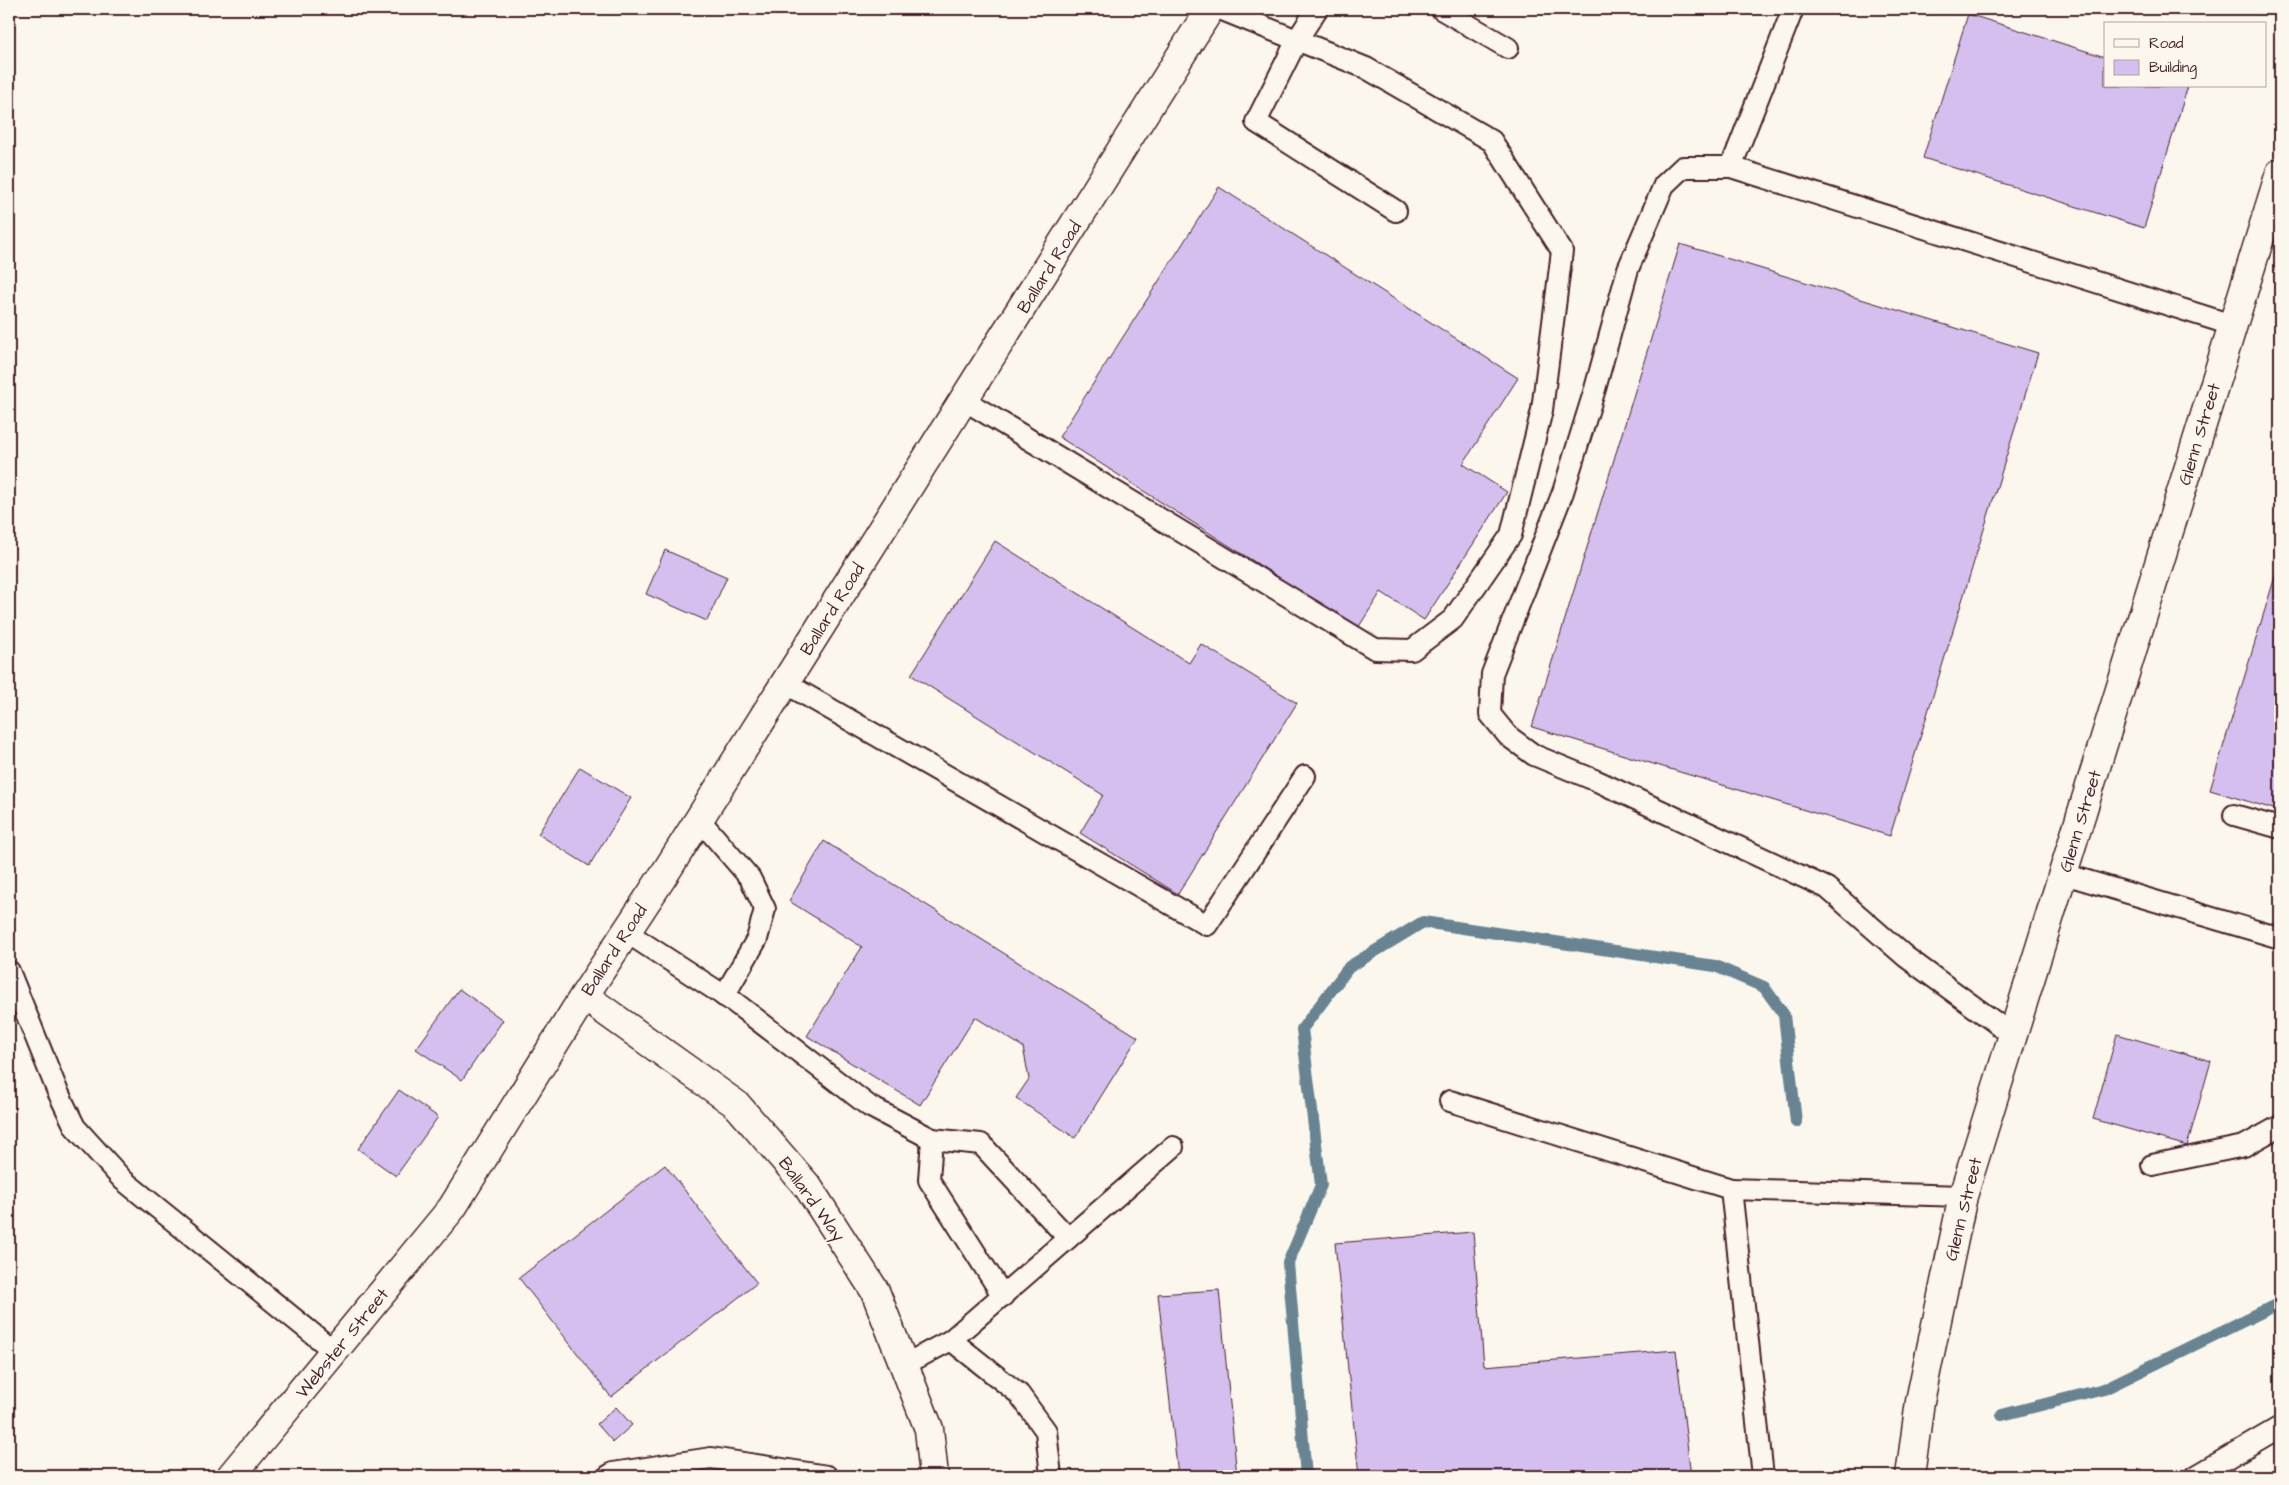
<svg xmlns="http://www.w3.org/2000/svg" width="2289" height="1485" font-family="'Architects Daughter',sans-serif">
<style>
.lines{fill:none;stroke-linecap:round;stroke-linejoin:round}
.stream{stroke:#678492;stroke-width:12}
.building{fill:#d4bfef;stroke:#4a1f2b}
.lane-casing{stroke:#4a1f2b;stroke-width:24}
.street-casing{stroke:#4a1f2b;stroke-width:31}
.lane{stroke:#fbf7ec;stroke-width:20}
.street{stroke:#fbf7ec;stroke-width:28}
.labels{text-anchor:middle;stroke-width:4;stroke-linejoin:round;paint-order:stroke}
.street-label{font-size:18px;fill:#4a1f2b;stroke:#fbf7ec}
</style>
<rect width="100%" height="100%" fill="#fbf7ec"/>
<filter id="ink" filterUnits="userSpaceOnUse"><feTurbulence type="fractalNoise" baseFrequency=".02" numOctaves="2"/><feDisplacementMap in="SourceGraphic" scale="10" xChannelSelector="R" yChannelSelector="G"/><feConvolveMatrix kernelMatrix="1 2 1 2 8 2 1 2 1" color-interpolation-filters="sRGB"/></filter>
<g filter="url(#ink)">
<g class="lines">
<g class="stream">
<polyline points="2002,1415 2104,1389 2280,1303"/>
<polyline points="1306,1476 1288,1263 1321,1185 1302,1029 1349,967 1423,922 1715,966 1764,987 1784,1015 1796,1122"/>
</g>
</g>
<g class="building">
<polygon points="1968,14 2105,57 2105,86 2188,86 2144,228 1923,158"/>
<polygon points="1219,187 1518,378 1463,464 1507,492 1424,620 1381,592 1358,628 1059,437"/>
<polygon points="1680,244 2038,353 1890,836 1532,727"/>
<polygon points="995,541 1189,663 1201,644 1297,703 1178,894 1080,833 1103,795 911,675"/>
<polygon points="665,550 727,577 707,621 646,594"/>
<polygon points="2280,560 2280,811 2210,790"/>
<polygon points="580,767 631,798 589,866 538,834"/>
<polygon points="824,841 1138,1037 1075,1138 1016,1098 1029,1079 1023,1047 975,1017 920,1105 807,1036 862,947 789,901"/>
<polygon points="459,989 503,1020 462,1080 416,1049"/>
<polygon points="2117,1034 2211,1061 2187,1146 2093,1119"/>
<polygon points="399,1090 438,1117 396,1176 358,1149"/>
<polygon points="665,1165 757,1283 611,1397 519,1278"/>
<polygon points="1473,1232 1484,1366 1676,1350 1691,1476 1359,1476 1335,1243"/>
<polygon points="1219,1290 1237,1476 1178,1476 1158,1294"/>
<polygon points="616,1407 632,1425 613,1442 597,1424"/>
</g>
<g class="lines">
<g class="lane-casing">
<g id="lane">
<polyline points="1317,9 1297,40 1256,122 1396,211"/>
<polyline points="1441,9 1508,48"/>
<polyline points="1731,167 1793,9"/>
<polyline points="964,400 1375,649 1412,650 1453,619 1511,535 1542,410 1562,251 1492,141 1366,68 1220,9"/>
<polyline points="785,683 1207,925 1305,776"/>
<polyline points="2234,815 2280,828"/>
<polyline points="699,819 750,878 765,909 757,939 724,996"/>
<polyline points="2064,874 2280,938"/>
<polyline points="626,932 734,1002 869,1106 932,1139"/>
<polyline points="9,971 57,1090 75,1127 123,1180 334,1351"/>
<polyline points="2014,1036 1906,957 1827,888 1597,781 1534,755 1508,736 1490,714 1492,674 1563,492 1595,389 1628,269 1664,185 1683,167 1731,167 2232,325"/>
<polyline points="1450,1101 1731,1189"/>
<polyline points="2152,1165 2244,1146 2280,1126"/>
<polyline points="1003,1296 929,1180 932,1139 981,1144 1068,1238"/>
<polyline points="951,1340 1173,1147"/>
<polyline points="904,1365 951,1340 1019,1394 1046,1431 1051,1476"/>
<polyline points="608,1476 613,1473 711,1458 827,1476"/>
<polyline points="1763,1476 1731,1189 1963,1196"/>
<polyline points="2196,1476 2280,1427"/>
</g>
</g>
<g class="street-casing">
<g id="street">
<polyline points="584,996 737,1105 808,1187 875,1291 929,1429 934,1476"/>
<polyline points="231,1476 452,1208 584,996 667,870 1210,9"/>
<polyline points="1910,1476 1920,1401 1963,1196 2280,173"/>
</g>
</g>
<use href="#lane" class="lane"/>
<use href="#street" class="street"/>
</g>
</g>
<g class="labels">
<g class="street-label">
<text transform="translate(1049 267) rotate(-58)" y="6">Ballard Road</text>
<text transform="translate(2199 434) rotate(-73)" y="6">Glenn Street</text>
<text transform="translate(832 609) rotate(-58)" y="6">Ballard Road</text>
<text transform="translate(2080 821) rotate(-73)" y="6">Glenn Street</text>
<text transform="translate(614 950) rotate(-57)" y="6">Ballard Road</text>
<text transform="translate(812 1199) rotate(54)" y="6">Ballard Way</text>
<text transform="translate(1963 1209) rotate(-76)" y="6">Glenn Street</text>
<text transform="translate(342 1343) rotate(-51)" y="6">Webster Street</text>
</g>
</g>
<rect width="2289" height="1485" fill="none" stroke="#fbf7ec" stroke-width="30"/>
<rect x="15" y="15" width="2259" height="1455" fill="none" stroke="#4a1f2b" stroke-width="2" filter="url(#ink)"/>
<rect x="2104" y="22" width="162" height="65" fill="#fbf7ec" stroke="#b4a19f"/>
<rect x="2114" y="39" width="25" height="8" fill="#fbf7ec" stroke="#b4a19f"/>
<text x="2149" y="48" font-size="15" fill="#4a1f2b">Road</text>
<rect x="2114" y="60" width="25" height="15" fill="#d4bfef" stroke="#b4a19f"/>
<text x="2149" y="72" font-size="15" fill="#4a1f2b">Building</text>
</svg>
